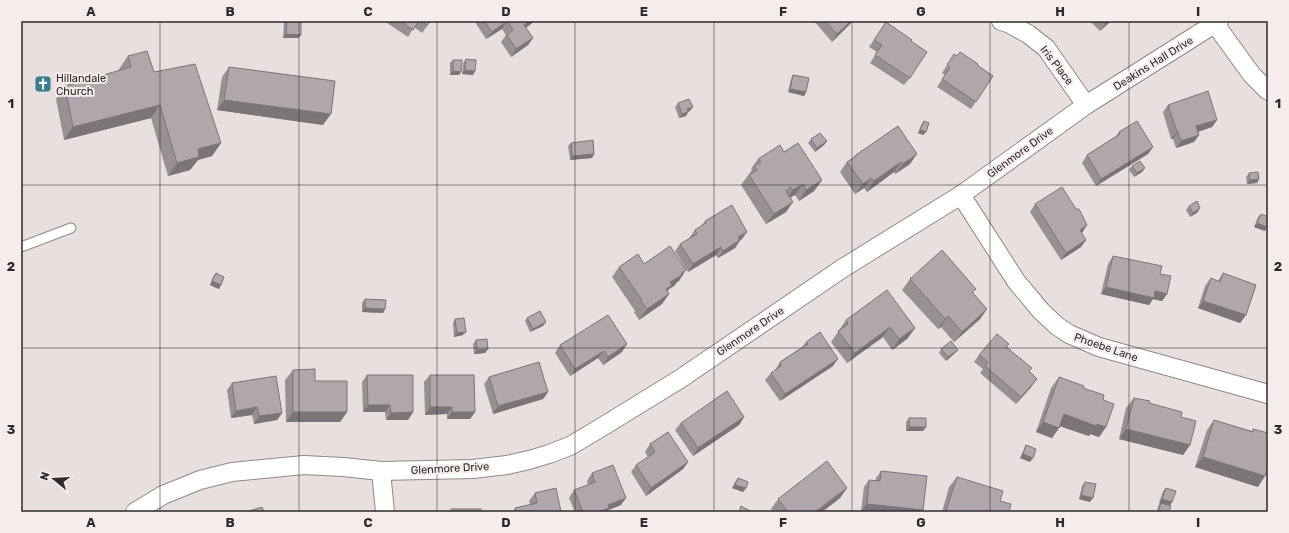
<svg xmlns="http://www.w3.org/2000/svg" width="1289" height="533" font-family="Rubik,sans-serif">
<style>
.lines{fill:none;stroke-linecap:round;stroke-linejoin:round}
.lane-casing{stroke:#918788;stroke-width:11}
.street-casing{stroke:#918788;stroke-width:20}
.lane{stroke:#fff;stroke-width:9}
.street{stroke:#fff;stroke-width:18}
.wall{fill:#979095}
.shaded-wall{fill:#7b7579}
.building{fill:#b0a7ad;stroke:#7b7579}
.grid{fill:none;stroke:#2e2a2a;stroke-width:1;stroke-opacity:0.55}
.labels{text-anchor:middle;stroke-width:4;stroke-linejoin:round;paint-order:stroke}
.street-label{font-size:11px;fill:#2e2a2a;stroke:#f7ecec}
.poi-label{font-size:11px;fill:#2e2a2a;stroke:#f7ecec;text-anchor:start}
.neatline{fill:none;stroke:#2e2a2a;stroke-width:1.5}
.grid-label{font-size:13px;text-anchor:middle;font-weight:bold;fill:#2e2a2a}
</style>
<rect width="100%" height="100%" fill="#eadfdf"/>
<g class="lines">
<g class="lane-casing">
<polyline id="lane" points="21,247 71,228"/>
</g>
<g class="street-casing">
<g id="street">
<polyline points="1001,21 1008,23 1028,34 1046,48 1086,105"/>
<polyline points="1215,24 1252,75 1268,91"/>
<polyline points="961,195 1016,281 1041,311 1057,326 1069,334 1099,347 1268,394"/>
<polyline points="381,471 385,512"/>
<polyline points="135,512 163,495 200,480 232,472 304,465 343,467 381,471 473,469 507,465 529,460 549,454 570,446 597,430 680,379 843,268 961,195 1086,105 1219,21"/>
</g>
</g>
<use href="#lane" class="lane"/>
<use href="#street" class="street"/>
</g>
<g class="wall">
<polygon points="284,21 301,21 301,35 298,38 283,38"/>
<polygon points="384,21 431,21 422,33 414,27 408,37"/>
<polygon points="475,21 535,21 526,28 533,38 528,45 511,57 501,42 506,35 502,29 486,39 475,22"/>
<polygon points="814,21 853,21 832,42"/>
<polygon points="1090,21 1111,21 1100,31"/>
<polygon points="886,22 911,41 910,78 904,85 870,63 877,52 869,47"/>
<polygon points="954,54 993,76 971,109 937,87 945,75 942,73"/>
<polygon points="128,56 154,72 221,143 212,156 198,160 190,170 168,176 151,118 64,140 56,99 65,86 119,71 119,69"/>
<polygon points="466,59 473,75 462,74 463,63"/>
<polygon points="453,60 461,72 459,75 450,75 450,63"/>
<polygon points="229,67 323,125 217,110 222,77"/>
<polygon points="793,75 806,92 804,96 788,92 791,79"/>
<polygon points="678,103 690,111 688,112 686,116 679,118 675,107"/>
<polygon points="1168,105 1217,120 1212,127 1198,132 1199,135 1194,142 1176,148 1173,139 1171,139 1163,112"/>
<polygon points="924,121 926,132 923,135 918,133 921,125"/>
<polygon points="898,126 910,164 895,174 894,172 867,192 864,188 855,194 840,172 847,162 853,158 856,155"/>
<polygon points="1119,132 1153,147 1148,154 1096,186 1082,163 1087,155 1116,136"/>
<polygon points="811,139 827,141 824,145 815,152 808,143"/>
<polygon points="571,143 594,154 592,158 570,160 568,146"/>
<polygon points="784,152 822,180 814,191 799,201 795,195 790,197 786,212 766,224 741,185 752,170 751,169 758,159"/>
<polygon points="1132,166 1145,168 1142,172 1134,177 1129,170"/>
<polygon points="1249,173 1259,179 1257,183 1247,184 1246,177"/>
<polygon points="1035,204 1087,225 1081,233 1086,240 1081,247 1061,260 1030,212"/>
<polygon points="1189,206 1198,212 1190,217 1186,210"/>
<polygon points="1261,214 1265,231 1254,227 1258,217"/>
<polygon points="705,221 742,239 740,241 735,248 718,258 716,255 688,272 675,251 680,244 690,238 690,237 695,230 702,225"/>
<polygon points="1113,256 1160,274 1167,294 1162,301 1153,299 1149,305 1101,294 1108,264"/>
<polygon points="644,264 679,281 677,282 674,286 669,289 667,291 669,294 662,304 639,320 634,312 635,311 612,277 619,267"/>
<polygon points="216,273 221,285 219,289 210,285 213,277"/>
<polygon points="1223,273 1246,315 1240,323 1198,308 1205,286 1211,278 1218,281"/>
<polygon points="910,279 973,293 987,309 980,319 954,342 941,327 938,329 902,290"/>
<polygon points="365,299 385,309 383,313 362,312 362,303"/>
<polygon points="527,318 543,326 530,332 525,321"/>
<polygon points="455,319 463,335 454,337 453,323"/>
<polygon points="846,320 915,328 907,339 892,350 883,337 847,363 831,342"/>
<polygon points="476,340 488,349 485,353 474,354 473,344"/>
<polygon points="806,342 833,366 780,401 765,380 771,373 775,370 780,362 802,347"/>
<polygon points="560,345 622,352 603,365 598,358 570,376 555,353"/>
<polygon points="1007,347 1029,372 1032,386 1016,404 980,373 983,369 974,362 979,355"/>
<polygon points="941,349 958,350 955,353 946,361 939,353"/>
<polygon points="293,370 315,381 347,412 340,422 286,422 285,380"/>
<polygon points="367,375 413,412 408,420 386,420 385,412 363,412 362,382"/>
<polygon points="430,375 475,412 470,419 447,419 447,414 425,415 424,382"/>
<polygon points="489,377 548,392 543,399 493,414 484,384"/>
<polygon points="1059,377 1083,388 1106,427 1099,437 1090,434 1089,436 1060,426 1052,438 1036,432 1051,388"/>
<polygon points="232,383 282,413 277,420 254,424 252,415 231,418 227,390"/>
<polygon points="1134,398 1149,403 1181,417 1190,445 1183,455 1119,439 1126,408"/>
<polygon points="744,417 739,425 693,456 675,430 681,423"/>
<polygon points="909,418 926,427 923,431 906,431 906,422"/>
<polygon points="1214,420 1252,431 1253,429 1258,487 1195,467 1207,430"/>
<polygon points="650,444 688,462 683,469 646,496 631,472 636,465 648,457 645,452"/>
<polygon points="1026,445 1030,462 1020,458 1024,449"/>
<polygon points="881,471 922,512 861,511 864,487 869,480 876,480 876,478"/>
<polygon points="592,473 621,505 606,511 605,512 575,512 569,498 574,490 588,485 587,481"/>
<polygon points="957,477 1000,501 1009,512 942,512 949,487"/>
<polygon points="738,478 746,488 743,492 732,488 735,482"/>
<polygon points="1085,482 1090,502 1079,499 1082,486"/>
<polygon points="847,488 840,498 822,512 773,512 771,509 778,499"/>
<polygon points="1166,488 1170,505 1169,512 1157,512 1158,506 1160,503 1159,503 1163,491"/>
<polygon points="535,493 561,512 513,512 515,508 530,505 529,501"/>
</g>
<g class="shaded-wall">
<polygon points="507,21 502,29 486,39 492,32"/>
<polygon points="530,21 535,21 519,32 524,25"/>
<polygon points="851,21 853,21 832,42 837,34"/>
<polygon points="1108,21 1111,21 1100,31 1105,24"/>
<polygon points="286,34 301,35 298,38 283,38"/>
<polygon points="533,38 528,45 511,57 516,49"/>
<polygon points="465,70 475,71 473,75 462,74"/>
<polygon points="453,71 461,72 459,75 450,75"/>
<polygon points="790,89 806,92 804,96 788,92"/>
<polygon points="224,100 331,114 323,125 217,110"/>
<polygon points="160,105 151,118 64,140 73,127"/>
<polygon points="693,107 690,111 684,113 687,109"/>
<polygon points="688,112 686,116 679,118 682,114"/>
<polygon points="1217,120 1212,127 1191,134 1196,126"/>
<polygon points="920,130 926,132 923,135 918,133"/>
<polygon points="1177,132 1178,132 1173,139 1171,139"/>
<polygon points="1199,135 1194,142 1176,148 1181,141"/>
<polygon points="827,141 824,145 815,152 817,148"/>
<polygon points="221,143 212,156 198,160 190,170 168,176 177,163 198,149"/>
<polygon points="1153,147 1148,154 1096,186 1101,179"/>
<polygon points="594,154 592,158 570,160 572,156"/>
<polygon points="917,154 910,164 895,174 903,164"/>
<polygon points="901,162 894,172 867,192 874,181"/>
<polygon points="1145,168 1142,172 1134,177 1137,173"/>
<polygon points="871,178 864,188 855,194 863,184"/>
<polygon points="1259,179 1257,183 1247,184 1250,180"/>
<polygon points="822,180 814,191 799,201 806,190"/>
<polygon points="803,184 795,195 785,201 793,190"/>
<polygon points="793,202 786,212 766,224 774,214"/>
<polygon points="1200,208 1198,212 1190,217 1193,213"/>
<polygon points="1257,223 1267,227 1265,231 1254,227"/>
<polygon points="1087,225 1082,233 1074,238 1080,230"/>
<polygon points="747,232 742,239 740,240 735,248 718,258 723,251 738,237"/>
<polygon points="1086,240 1081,247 1061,260 1066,253"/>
<polygon points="721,247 716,255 688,272 693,264"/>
<polygon points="686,270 679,281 677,282 674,286 669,289 664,295 663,292 670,282"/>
<polygon points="212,281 221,285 219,289 210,285"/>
<polygon points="1106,287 1155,291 1167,294 1162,301 1153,299 1149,305 1101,294"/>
<polygon points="669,294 662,304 639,320 647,309"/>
<polygon points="1203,301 1246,315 1240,323 1198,308"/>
<polygon points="365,308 385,309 383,313 362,312"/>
<polygon points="987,309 980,319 954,342 962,332"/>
<polygon points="948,316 941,327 938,329 945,319"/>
<polygon points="546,322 543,326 530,332 533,329"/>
<polygon points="890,327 883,337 847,363 855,353"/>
<polygon points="915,328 907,339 892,350 899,339"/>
<polygon points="466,332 463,335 454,337 457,333"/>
<polygon points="627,344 622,352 603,365 608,357"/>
<polygon points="488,349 485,353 474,354 477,350"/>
<polygon points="958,350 955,353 946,361 948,357"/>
<polygon points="604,351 598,358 570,376 575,369"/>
<polygon points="838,359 833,366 780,401 785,394"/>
<polygon points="1037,379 1032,386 1016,404 1021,397"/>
<polygon points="548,392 543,399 493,414 498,406"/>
<polygon points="368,405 390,405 385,412 363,412"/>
<polygon points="257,407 252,415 231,418 236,411"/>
<polygon points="430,407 452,407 447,414 425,415"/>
<polygon points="293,412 347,412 340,422 286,422"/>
<polygon points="413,412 408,420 386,420 391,413"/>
<polygon points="452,412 475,412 470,419 447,419"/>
<polygon points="282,413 277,420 254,424 259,416"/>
<polygon points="1064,414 1097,424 1106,427 1099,437 1090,434 1089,436 1056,425"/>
<polygon points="744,417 739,425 693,456 698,448"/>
<polygon points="1043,422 1059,428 1052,438 1036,432"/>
<polygon points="909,427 926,427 923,431 906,431"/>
<polygon points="1126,429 1190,445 1183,455 1119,439"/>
<polygon points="1023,454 1033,458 1030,462 1020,458"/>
<polygon points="1203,457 1265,476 1258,487 1195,467"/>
<polygon points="688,462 683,469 646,496 651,488"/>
<polygon points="735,485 746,488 743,492 732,488"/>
<polygon points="847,488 840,498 822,512 815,512"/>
<polygon points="1081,495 1093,498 1090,502 1079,499"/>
<polygon points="626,498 621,505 606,511 605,512 597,512 608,505"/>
<polygon points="1162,499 1172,502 1170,506 1159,503"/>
<polygon points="867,504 923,510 922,512 861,511"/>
</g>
<g class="building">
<polygon points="287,21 301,21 301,35 286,34"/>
<polygon points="400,21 419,21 413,30"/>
<polygon points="421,21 431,21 427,25"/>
<polygon points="484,21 530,21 524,25 533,38 516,49 507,35 513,30 507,21 492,32"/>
<polygon points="825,21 851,21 837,34"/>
<polygon points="1102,21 1108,21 1105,24"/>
<polygon points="886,22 912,40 911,41 927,52 910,78 875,55 882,45 874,40"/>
<polygon points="147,51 154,72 195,64 221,143 198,149 199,157 177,163 160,105 73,127 65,86 131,67 128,56"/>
<polygon points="960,52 978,64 977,65 993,76 976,102 942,79 950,68 947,65 954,54 957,56"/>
<polygon points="466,59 476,60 475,71 465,70"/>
<polygon points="453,60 462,60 461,72 453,71"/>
<polygon points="229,67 335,81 331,114 224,100"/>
<polygon points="793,75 809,78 806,92 790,89"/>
<polygon points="1208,91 1217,120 1196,126 1199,135 1181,141 1178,132 1177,132 1168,105"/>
<polygon points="689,99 693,107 687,109 688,112 682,114 678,103"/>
<polygon points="924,121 929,123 926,132 920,130"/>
<polygon points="1137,121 1153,147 1101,179 1087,155 1120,134 1119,132"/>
<polygon points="898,126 917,154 903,164 901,162 874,181 871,178 863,184 847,162 856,156 856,155"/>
<polygon points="820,133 827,141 817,148 811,139"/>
<polygon points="593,140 594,154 572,156 571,143"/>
<polygon points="798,143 822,180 806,190 803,184 793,190 791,187 786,191 793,202 774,214 749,175 757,170 754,166 761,162 758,159 780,145 784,152"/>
<polygon points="1140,161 1145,168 1137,173 1132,166"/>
<polygon points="1258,172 1259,179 1250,180 1249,173"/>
<polygon points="1062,187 1076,209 1079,209 1087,225 1080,230 1086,240 1066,253 1035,204"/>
<polygon points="1197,201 1200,208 1193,213 1189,206"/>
<polygon points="732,205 747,232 738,237 740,240 723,251 721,247 693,264 680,244 697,234 695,230 706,223 705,221"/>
<polygon points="1261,214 1268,217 1268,225 1267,227 1257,223"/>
<polygon points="670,246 686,270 681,274 682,275 670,282 672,285 666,289 669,294 647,309 641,301 642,300 619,267 638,254 644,264"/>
<polygon points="942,250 976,289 972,292 987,309 962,332 948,316 945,319 910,279"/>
<polygon points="1113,256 1162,266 1160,274 1171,276 1167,294 1155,291 1154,298 1106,287"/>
<polygon points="216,273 224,277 221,285 212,281"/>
<polygon points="1223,273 1256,285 1246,315 1203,301 1211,278 1220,282"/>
<polygon points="887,290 915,328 899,339 890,327 855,353 838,331 848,324 846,320"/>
<polygon points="365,299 386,300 385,309 365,308"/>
<polygon points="540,311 546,322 533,329 527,318"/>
<polygon points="608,315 627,344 608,357 604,351 575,369 560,345"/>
<polygon points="464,318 466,332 457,333 455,319"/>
<polygon points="820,332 838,359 785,394 771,373 781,366 780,362 808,344 806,342"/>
<polygon points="997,334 1009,344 1006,347 1032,368 1029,371 1037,379 1021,397 985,366 988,362 979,355"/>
<polygon points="487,339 488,349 477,350 476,340"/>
<polygon points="951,341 958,350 948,357 941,349"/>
<polygon points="539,362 548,392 498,406 489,377"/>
<polygon points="315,369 315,381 347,381 347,412 293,412 293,370"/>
<polygon points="367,375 413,375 413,412 391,413 390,405 368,405"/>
<polygon points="430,375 474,375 475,412 452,412 452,407 430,407"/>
<polygon points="276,376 282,413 259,416 257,407 236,411 232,383"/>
<polygon points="1059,377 1084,386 1083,388 1104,395 1103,400 1114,404 1106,427 1097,424 1096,426 1064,414 1059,428 1043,422"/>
<polygon points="727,391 744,417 698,448 681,423"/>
<polygon points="1134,398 1150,401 1149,403 1182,412 1181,417 1196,421 1190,445 1126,429"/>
<rect x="909" y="418" width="17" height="9"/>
<polygon points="1214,420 1253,432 1253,429 1268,433 1268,466 1265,476 1203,457"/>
<polygon points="668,432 688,462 651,488 636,465 655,452 650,444"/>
<polygon points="1026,445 1036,449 1033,458 1023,454"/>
<polygon points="827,461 847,488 815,512 788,512 778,499"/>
<polygon points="613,465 626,498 608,505 609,508 597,512 583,512 574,490 595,482 592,473"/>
<polygon points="881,471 927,476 923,510 867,504 869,480 880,481"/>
<polygon points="957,477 1003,491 1000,501 1011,504 1009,512 951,512 946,511"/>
<polygon points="738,478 748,482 746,488 735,485"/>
<polygon points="1085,482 1096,484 1093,498 1081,495"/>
<polygon points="556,488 561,512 516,512 515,508 537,503 535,493"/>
<polygon points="1166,488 1176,491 1172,502 1162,499"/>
<polygon points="1161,503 1171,506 1169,512 1158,512"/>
<polygon points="741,506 750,511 749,512 739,512"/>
<polygon points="262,507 264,512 246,512"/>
<rect x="451" y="509" width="30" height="3"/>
</g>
<path class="grid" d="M160 21V512M299 21V512M437 21V512M575 21V512M714 21V512M852 21V512M990 21V512M1129 21V512M21 185H1268M21 348H1268"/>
<defs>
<g id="church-square" transform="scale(0.9)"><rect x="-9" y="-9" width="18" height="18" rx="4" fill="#3b7e8e" stroke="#f7ecec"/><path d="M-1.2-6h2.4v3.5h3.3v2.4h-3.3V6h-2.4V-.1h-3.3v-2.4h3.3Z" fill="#fff"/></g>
</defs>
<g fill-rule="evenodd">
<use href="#church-square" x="43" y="84"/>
</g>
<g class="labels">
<g class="street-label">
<text transform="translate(1153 63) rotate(-32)" y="4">Deakins Hall Drive</text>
<text transform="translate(1057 65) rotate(52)" y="4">Iris Place</text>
<text transform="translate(1020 152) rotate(-36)" y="4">Glenmore Drive</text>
<text transform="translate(750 331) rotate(-34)" y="4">Glenmore Drive</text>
<text transform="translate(1106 347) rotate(19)" y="4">Phoebe Lane</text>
<text transform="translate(450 468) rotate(-3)" y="4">Glenmore Drive</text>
</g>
<g class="poi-label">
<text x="56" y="82">Hillandale<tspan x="56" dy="13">Church</tspan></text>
</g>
</g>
<rect width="1289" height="533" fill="none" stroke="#f7ecec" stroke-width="44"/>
<g transform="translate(54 479) rotate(288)" stroke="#f7ecec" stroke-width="3" paint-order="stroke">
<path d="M0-3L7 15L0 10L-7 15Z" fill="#2e2a2a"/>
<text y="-6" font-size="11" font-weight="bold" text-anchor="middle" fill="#2e2a2a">N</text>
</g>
<rect x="22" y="22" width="1245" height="489" class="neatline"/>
<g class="grid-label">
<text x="91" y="16">A</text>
<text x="230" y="16">B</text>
<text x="368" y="16">C</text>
<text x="506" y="16">D</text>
<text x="644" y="16">E</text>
<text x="783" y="16">F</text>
<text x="921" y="16">G</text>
<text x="1060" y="16">H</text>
<text x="1198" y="16">I</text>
<text x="11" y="108">1</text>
<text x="1278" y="108">1</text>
<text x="11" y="271">2</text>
<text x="1278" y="271">2</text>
<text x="11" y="434">3</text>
<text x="1278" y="434">3</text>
<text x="91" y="527">A</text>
<text x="230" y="527">B</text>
<text x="368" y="527">C</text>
<text x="506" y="527">D</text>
<text x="644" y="527">E</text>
<text x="783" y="527">F</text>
<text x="921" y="527">G</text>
<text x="1060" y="527">H</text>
<text x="1198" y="527">I</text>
</g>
</svg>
